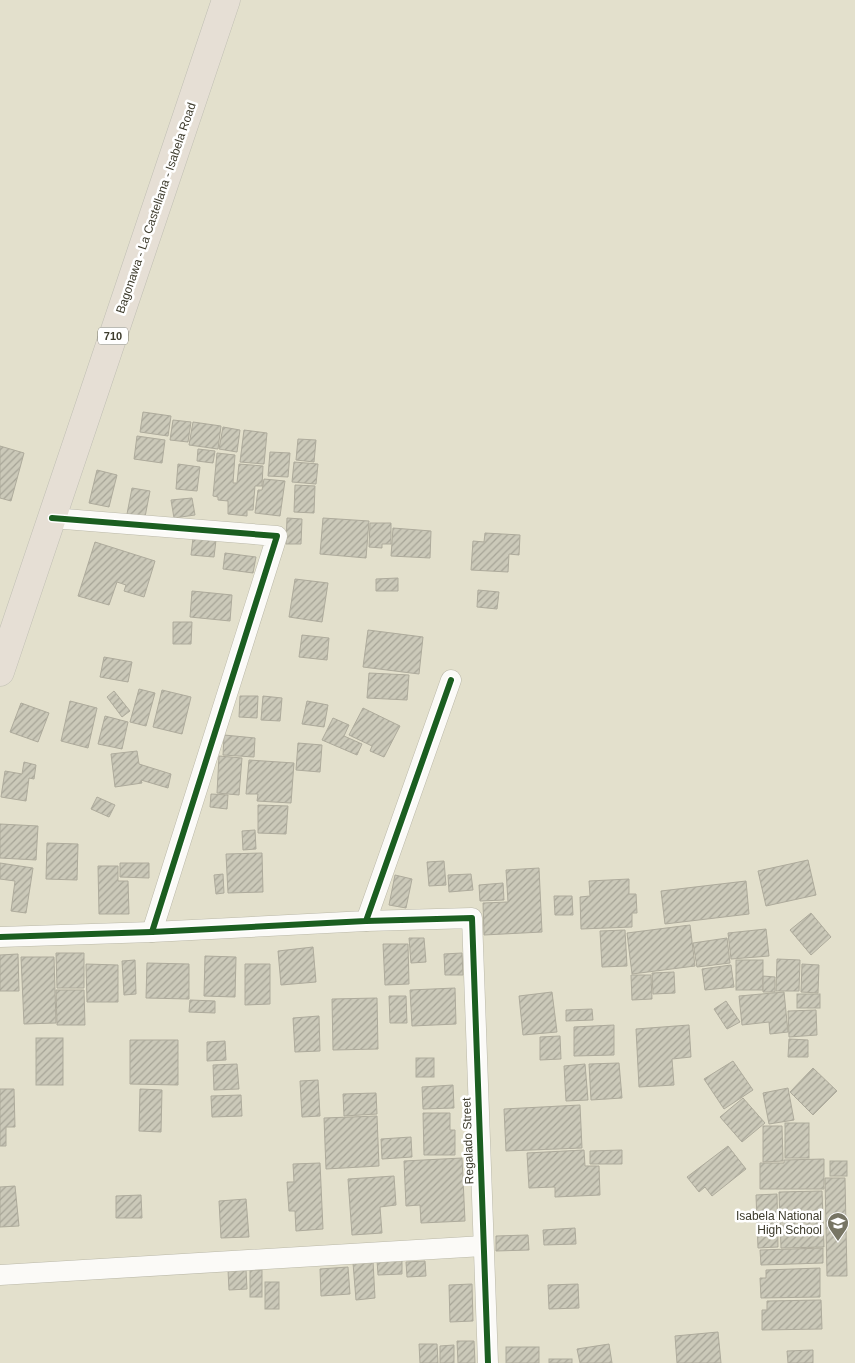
<svg xmlns="http://www.w3.org/2000/svg" width="855" height="1363" font-family="Arial,sans-serif">
<style>
.building{fill:url(#building-hatch);stroke:#aeab9c}
.lines{fill:none;stroke-linecap:round;stroke-linejoin:round}
.street-casing{stroke:#bab8a8;stroke-width:21}
.primary-casing{stroke:#bfbeb3;stroke-width:29}
.street{stroke:#fbfaf7;stroke-width:20}
.primary{stroke:#e6dfd5;stroke-width:28}
.cycleway-casing{stroke:#fff;stroke-width:9}
.cycleway{stroke:#1b5e20;stroke-width:6}
.labels{text-anchor:middle;stroke-width:5;stroke-linejoin:round;paint-order:stroke}
.shield{fill:#fff;stroke:#77766b;stroke-width:1}
.shield-label{font-size:11px;font-weight:bold;fill:#3d3b2c}
.street-label{font-size:12px;fill:#3d3b2c;stroke:#fff}
.poi-label{font-size:12px;fill:#3d3b2c;stroke:#fff;text-anchor:end}
</style>
<defs>
<pattern id="building-hatch" width="6" height="6" patternUnits="userSpaceOnUse" patternTransform="scale(1.25)"><rect width="6" height="6" fill="#cbc9b9"/><path d="M-1 1l2-2M0 6l6-6M5 7l2-2" fill="none" stroke="#a6a497"/></pattern>
</defs>
<rect width="100%" height="100%" fill="#e3e0cc"/>
<g class="building">
<polygon points="143,412 171,416 168,436 140,432"/>
<polygon points="173,420 191,422 188,442 170,440"/>
<polygon points="193,422 221,426 218,449 189,445"/>
<polygon points="223,427 240,430 237,452 219,449"/>
<polygon points="244,430 267,433 264,464 240,462"/>
<polygon points="137,436 165,440 162,463 134,459"/>
<polygon points="298,439 316,440 314,462 296,460"/>
<polygon points="0,446 24,453 11,501 0,498"/>
<polygon points="198,449 215,451 213,463 197,461"/>
<polygon points="270,452 290,453 288,477 268,476"/>
<polygon points="217,453 235,455 233,483 237,483 239,464 263,466 262,486 255,486 253,510 247,510 247,516 228,514 228,501 218,500 218,497 213,496"/>
<polygon points="294,462 318,464 316,484 292,482"/>
<polygon points="178,464 200,467 197,491 176,489"/>
<polygon points="97,470 117,475 109,507 89,503"/>
<polygon points="264,479 285,481 280,516 255,513 258,490 262,490"/>
<polygon points="295,485 315,486 314,513 294,512"/>
<polygon points="132,488 150,491 145,517 127,514"/>
<polygon points="192,498 195,515 174,518 171,500"/>
<polygon points="287,518 302,519 301,544 286,544"/>
<polygon points="323,518 369,521 366,558 320,554"/>
<polygon points="370,523 391,523 391,544 382,544 382,548 369,547"/>
<polygon points="393,528 431,531 430,558 391,556"/>
<polygon points="485,533 520,535 519,555 509,554 508,572 471,570 473,541 484,542"/>
<polygon points="193,538 216,540 214,557 191,555"/>
<polygon points="95,542 155,561 144,597 124,591 126,585 117,582 109,605 78,596"/>
<polygon points="225,553 256,557 253,573 223,569"/>
<polygon points="398,578 398,591 376,591 376,579"/>
<polygon points="295,579 328,583 322,622 289,617"/>
<polygon points="478,590 499,592 497,609 477,607"/>
<polygon points="192,591 232,595 230,621 190,617"/>
<polygon points="173,622 192,622 191,644 173,644"/>
<polygon points="368,630 423,637 419,674 363,667"/>
<polygon points="302,635 329,638 327,660 299,657"/>
<polygon points="104,657 132,662 128,682 100,677"/>
<polygon points="369,673 409,675 407,700 367,698"/>
<polygon points="139,689 155,693 146,726 130,722"/>
<polygon points="162,690 191,697 182,734 153,727"/>
<polygon points="114,691 130,711 122,717 107,697"/>
<polygon points="240,696 258,696 257,718 239,717"/>
<polygon points="263,696 282,698 280,721 261,720"/>
<polygon points="70,701 97,708 88,748 61,741"/>
<polygon points="307,701 328,705 324,727 302,724"/>
<polygon points="21,703 49,713 38,742 10,732"/>
<polygon points="363,708 400,726 384,757 370,751 372,746 349,735"/>
<polygon points="105,716 128,722 122,749 98,744"/>
<polygon points="333,718 349,725 344,736 362,744 357,755 322,740"/>
<polygon points="224,735 255,738 254,757 223,755"/>
<polygon points="298,743 322,745 320,772 296,770"/>
<polygon points="137,751 139,764 171,774 168,788 141,780 142,783 115,787 111,754"/>
<polygon points="219,756 242,758 239,795 217,793"/>
<polygon points="249,760 294,763 291,803 257,801 258,794 246,794"/>
<polygon points="24,762 36,765 34,779 29,778 26,801 1,797 5,771 22,774"/>
<polygon points="211,794 228,795 227,809 210,807"/>
<polygon points="97,797 115,805 109,817 91,809"/>
<polygon points="258,805 288,806 286,834 258,833"/>
<polygon points="0,824 38,826 36,860 0,858"/>
<polygon points="255,830 256,849 243,850 242,831"/>
<polygon points="47,843 78,844 77,880 46,879"/>
<polygon points="262,853 263,892 228,893 226,854"/>
<polygon points="808,860 816,895 766,906 758,871"/>
<polygon points="444,861 446,885 429,886 427,862"/>
<polygon points="0,863 33,868 26,913 11,911 15,881 0,879"/>
<polygon points="120,863 149,863 149,878 120,877"/>
<polygon points="98,866 118,866 118,881 128,881 129,914 99,914"/>
<polygon points="539,868 542,932 484,935 483,903 508,902 506,870"/>
<polygon points="223,874 224,893 216,894 214,875"/>
<polygon points="471,874 473,890 449,892 448,875"/>
<polygon points="395,875 412,879 406,908 389,905"/>
<polygon points="629,879 629,894 636,894 637,913 632,913 632,927 581,929 580,897 590,896 589,881"/>
<polygon points="746,881 749,914 665,924 661,891"/>
<polygon points="503,883 504,900 480,901 479,885"/>
<polygon points="554,896 572,896 573,915 555,915"/>
<polygon points="811,913 831,937 811,955 790,930"/>
<polygon points="690,925 695,966 632,974 627,933"/>
<polygon points="766,929 769,956 731,959 728,933"/>
<polygon points="625,930 627,966 602,967 600,931"/>
<polygon points="409,938 424,938 426,962 411,963"/>
<polygon points="727,938 730,963 697,967 693,943"/>
<polygon points="383,944 408,944 409,984 385,985"/>
<polygon points="313,947 316,982 281,985 278,951"/>
<polygon points="56,953 84,953 84,988 57,988"/>
<polygon points="462,953 463,975 445,975 444,954"/>
<polygon points="18,954 19,991 0,991 0,955"/>
<polygon points="205,956 236,957 235,997 204,996"/>
<polygon points="21,957 54,957 56,1023 24,1024"/>
<polygon points="777,959 800,960 799,991 776,991"/>
<polygon points="135,960 136,994 124,995 122,961"/>
<rect x="736" y="960" width="27" height="30"/>
<polygon points="147,963 189,964 189,999 146,998"/>
<polygon points="86,964 118,965 118,1002 87,1002"/>
<polygon points="245,964 270,964 270,1004 245,1005"/>
<polygon points="802,964 819,965 818,993 801,992"/>
<polygon points="731,965 734,987 705,990 702,969"/>
<polygon points="674,972 675,993 653,994 652,973"/>
<polygon points="631,975 651,975 652,999 632,1000"/>
<polygon points="763,976 775,977 775,992 763,992"/>
<polygon points="455,988 456,1024 412,1026 410,990"/>
<polygon points="56,990 84,990 85,1025 57,1025"/>
<polygon points="552,992 557,1032 523,1035 519,996"/>
<polygon points="784,992 788,1032 770,1034 769,1022 742,1025 739,996"/>
<rect x="797" y="994" width="23" height="14"/>
<polygon points="389,996 406,996 407,1023 390,1023"/>
<polygon points="377,998 378,1049 333,1050 332,999"/>
<polygon points="190,1000 215,1001 215,1013 189,1012"/>
<polygon points="726,1001 740,1022 727,1029 714,1009"/>
<polygon points="592,1009 593,1020 566,1021 566,1010"/>
<polygon points="816,1010 817,1035 789,1037 788,1011"/>
<polygon points="319,1016 320,1051 295,1052 293,1018"/>
<polygon points="614,1025 614,1055 574,1056 574,1027"/>
<polygon points="689,1025 691,1057 672,1059 674,1085 639,1087 636,1029"/>
<polygon points="560,1036 561,1059 540,1060 540,1037"/>
<rect x="36" y="1038" width="27" height="47"/>
<polygon points="789,1039 808,1040 808,1057 788,1057"/>
<polygon points="130,1040 178,1040 178,1085 130,1084"/>
<polygon points="225,1041 226,1060 207,1061 207,1042"/>
<rect x="416" y="1058" width="18" height="19"/>
<polygon points="733,1061 753,1090 724,1109 704,1079"/>
<polygon points="619,1063 622,1098 591,1100 589,1064"/>
<polygon points="237,1064 239,1089 214,1090 213,1065"/>
<polygon points="585,1064 588,1100 566,1101 564,1066"/>
<polygon points="813,1068 837,1091 813,1115 790,1092"/>
<polygon points="318,1080 320,1116 302,1117 300,1081"/>
<polygon points="453,1085 454,1108 423,1109 422,1087"/>
<polygon points="788,1088 794,1120 769,1124 763,1093"/>
<polygon points="0,1089 14,1089 15,1127 6,1127 6,1146 0,1146"/>
<polygon points="140,1089 162,1090 161,1132 139,1131"/>
<polygon points="376,1093 377,1114 344,1116 343,1094"/>
<polygon points="241,1095 242,1116 212,1117 211,1096"/>
<polygon points="743,1098 765,1123 742,1142 720,1117"/>
<polygon points="580,1105 582,1148 506,1151 504,1109"/>
<polygon points="423,1113 450,1113 450,1130 455,1130 455,1155 424,1155"/>
<polygon points="377,1116 379,1166 326,1169 324,1118"/>
<rect x="785" y="1123" width="24" height="35"/>
<polygon points="763,1126 782,1126 783,1161 763,1162"/>
<polygon points="411,1137 412,1157 382,1159 381,1139"/>
<polygon points="728,1146 746,1169 712,1196 705,1187 699,1192 687,1177"/>
<polygon points="584,1150 585,1166 599,1166 600,1195 555,1197 555,1187 529,1188 527,1153"/>
<polygon points="622,1150 622,1164 590,1164 590,1151"/>
<polygon points="462,1158 465,1221 421,1223 420,1205 406,1206 404,1161"/>
<polygon points="824,1159 824,1189 760,1189 760,1163 784,1163 784,1160"/>
<rect x="830" y="1161" width="17" height="15"/>
<polygon points="320,1163 323,1229 296,1231 295,1211 289,1211 287,1182 294,1182 293,1164"/>
<polygon points="394,1176 396,1205 380,1207 382,1233 352,1235 348,1179"/>
<polygon points="825,1178 845,1178 847,1276 827,1276"/>
<polygon points="15,1186 19,1226 0,1227 0,1187"/>
<polygon points="822,1191 824,1247 781,1248 779,1192"/>
<polygon points="777,1194 778,1247 758,1248 756,1195"/>
<polygon points="141,1195 142,1218 116,1218 116,1196"/>
<polygon points="246,1199 249,1237 221,1238 219,1201"/>
<polygon points="575,1228 576,1244 544,1245 543,1230"/>
<polygon points="528,1235 529,1250 496,1251 496,1236"/>
<polygon points="823,1248 823,1263 761,1265 760,1250"/>
<polygon points="402,1259 402,1274 378,1275 377,1260"/>
<polygon points="373,1261 375,1298 356,1300 353,1263"/>
<polygon points="425,1261 426,1276 407,1277 406,1262"/>
<polygon points="348,1267 350,1294 321,1296 320,1269"/>
<polygon points="820,1268 820,1297 761,1298 760,1278 766,1278 766,1270"/>
<polygon points="228,1270 246,1270 247,1289 229,1290"/>
<rect x="250" y="1270" width="12" height="27"/>
<rect x="265" y="1282" width="14" height="27"/>
<polygon points="472,1284 473,1321 450,1322 449,1285"/>
<polygon points="578,1284 579,1308 549,1309 548,1285"/>
<polygon points="821,1300 822,1329 762,1330 762,1310 767,1310 767,1301"/>
<polygon points="718,1332 721,1363 677,1363 675,1336"/>
<polygon points="457,1341 474,1341 475,1363 458,1363"/>
<polygon points="419,1344 437,1344 438,1363 420,1363"/>
<polygon points="609,1344 612,1363 580,1363 577,1349"/>
<polygon points="454,1345 454,1363 440,1363 440,1346"/>
<rect x="506" y="1347" width="33" height="16"/>
<polygon points="813,1350 813,1363 788,1363 787,1351"/>
<rect x="549" y="1359" width="23" height="4"/>
</g>
<g class="lines">
<g class="street-casing">
<g id="street">
<polyline points="52,518 277,536 152,932"/>
<polyline points="366,921 472,918 488,1363"/>
<polyline points="0,937 152,932 366,921 451,680"/>
<polyline points="0,1275 483,1246"/>
</g>
</g>
<g class="primary-casing">
<polyline id="primary" points="0,672 226,0"/>
</g>
<use href="#street" class="street"/>
<use href="#primary" class="primary"/>
<g class="cycleway-casing">
<g id="cycleway">
<polyline points="52,518 277,536 152,932"/>
<polyline points="366,921 472,918 488,1363"/>
<polyline points="0,937 152,932 366,921 451,680"/>
</g>
</g>
<use href="#cycleway" class="cycleway"/>
</g>
<defs>
<g id="school-pin" transform="scale(1.125)"><path d="M0 17L-7.5 6A9.5 9.5 0 1 1 7.5 6Z" fill="#777564" stroke="#fff"/><path d="M0-5L7-2L0 1L-7-2ZM-4 1L0 2.5L4 1V4Q0 6-4 4Z" fill="#fff"/></g>
</defs>
<g fill-rule="evenodd">
<use href="#school-pin" x="838" y="1223"/>
</g>
<g class="labels">
<rect class="shield" x="98" y="327.5" width="30" height="17" rx="4"/>
<g class="shield-label">
<text x="113" y="340">710</text>
</g>
<g class="street-label">
<text transform="translate(156 208) rotate(-71)" y="4">Bagonawa - La Castellana - Isabela Road</text>
<text transform="translate(468 1141) rotate(-92)" y="4">Regalado Street</text>
</g>
<g class="poi-label">
<text x="822" y="1220">Isabela National<tspan x="822" dy="14">High School</tspan></text>
</g>
</g>
</svg>
